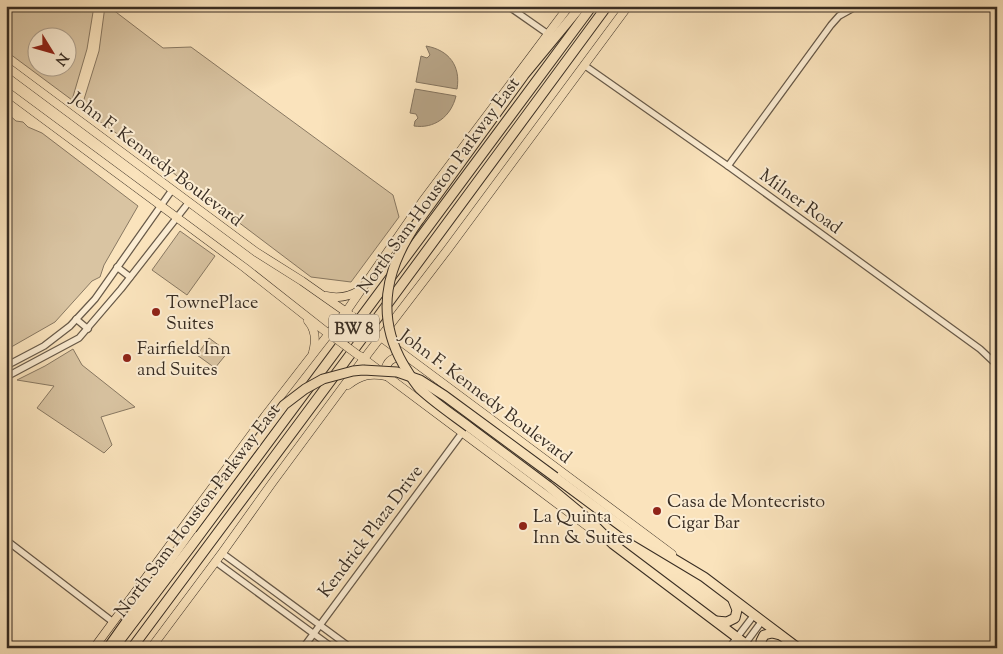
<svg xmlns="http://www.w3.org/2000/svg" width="1003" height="654" font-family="'Sorts Mill Goudy',serif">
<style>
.green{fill:#d9c4a2;stroke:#887862;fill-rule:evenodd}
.water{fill:#b8a588;stroke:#857560}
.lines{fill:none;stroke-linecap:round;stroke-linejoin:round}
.minor-casing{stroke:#685a49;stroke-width:8}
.major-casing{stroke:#382d23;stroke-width:9}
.highway-casing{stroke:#382d23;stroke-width:11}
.minor{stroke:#fcedd3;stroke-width:5.5}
.major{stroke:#fae3bc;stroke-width:8}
.highway{stroke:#fae3bc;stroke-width:9}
.major-bridge-casing{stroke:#382d23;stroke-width:9;stroke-linecap:butt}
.highway-bridge-casing{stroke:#382d23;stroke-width:11;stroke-linecap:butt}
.major-bridge{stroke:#fae3bc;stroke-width:8}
.highway-bridge{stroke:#fae3bc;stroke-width:9}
.poi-dot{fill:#8f2418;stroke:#fcedd3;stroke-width:2}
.labels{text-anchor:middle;stroke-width:4;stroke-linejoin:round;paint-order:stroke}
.shield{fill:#fcedd3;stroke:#736758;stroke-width:1}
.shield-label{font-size:16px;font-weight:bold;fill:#382d23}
.street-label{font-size:18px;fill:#382d23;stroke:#fcedd3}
.poi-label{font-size:18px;fill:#382d23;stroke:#fcedd3;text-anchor:start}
</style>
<rect width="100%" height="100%" fill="#fae3bc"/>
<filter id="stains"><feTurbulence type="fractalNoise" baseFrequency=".004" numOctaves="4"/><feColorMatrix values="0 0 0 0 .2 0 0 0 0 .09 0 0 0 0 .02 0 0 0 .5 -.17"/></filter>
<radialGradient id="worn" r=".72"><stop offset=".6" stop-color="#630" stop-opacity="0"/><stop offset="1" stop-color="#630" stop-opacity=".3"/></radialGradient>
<g class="green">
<path d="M6 6H94L87 49 72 100 6 51ZM38 38H68V68H38Z"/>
<polygon points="105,6 108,6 163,48 191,47 393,195 399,217 351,282 311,277 160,163 81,109 99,51"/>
<polygon points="6,112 16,121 23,122 28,127 42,133 138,206 104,265 100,277 92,281 55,322 6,350"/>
<polygon points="180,231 215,256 187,295 152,270"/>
<polygon points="209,338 228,352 215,368 197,355"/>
<polygon points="73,349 82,365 135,407 101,417 112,445 104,453 37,408 54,386 17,380 45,366"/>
</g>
<g class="water">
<path d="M426 46C449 50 461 66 457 89L416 82 421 56 427 58 430 55Z"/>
<path d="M415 89 456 96C451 117 434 129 414 126L415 121 418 118 416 114 410 113Z"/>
</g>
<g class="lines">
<g class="minor-casing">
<g id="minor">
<polyline points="508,6 548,34"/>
<polyline points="584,65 728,166 980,349 997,365"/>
<polyline points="728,166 831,25 839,16 857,6"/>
<polyline points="117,267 130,277"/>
<polyline points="76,319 88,329"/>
<polyline points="6,366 44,346 70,326 95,299 172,190"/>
<polyline points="6,377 79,338 121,289 189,202"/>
<polyline points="6,540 113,622"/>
<polyline points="222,553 351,648"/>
<polyline points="216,562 333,648"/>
<polyline points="303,648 462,433"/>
<polyline points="729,648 754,615"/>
<polyline points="742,648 762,621"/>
</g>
</g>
<g class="major-casing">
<g id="major">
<polyline points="6,66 256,252 302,281 349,314"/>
<polyline points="6,91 245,268 330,335"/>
<path d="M326 296C339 299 349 297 360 290"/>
<path d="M308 321C316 330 316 341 313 352"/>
<polyline points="378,335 672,554"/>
<polyline points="360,356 599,535"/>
<path d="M387 374 385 370C387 362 391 358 399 357L403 360"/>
<path d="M348 385C361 375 370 373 386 376"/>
<polyline points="94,648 265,416 348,309 422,202 569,6"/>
<polyline points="151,648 222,553 272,483 360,364 448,249 628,6"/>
</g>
</g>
<g class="highway-casing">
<g id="highway">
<polyline points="419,220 524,75 581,6"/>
<polyline points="469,427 548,486 589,520 613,544 751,648"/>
<polyline points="555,477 629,532 704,577 798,648"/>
<polyline points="716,621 727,622 735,618 737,610 733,600"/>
<polyline points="110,645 192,529"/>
<polyline points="114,648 192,545 592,6"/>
<polyline points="132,648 361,340 607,6"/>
<polyline points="761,648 761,641 764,635 772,633 780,635"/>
</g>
</g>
<use href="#minor" class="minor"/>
<use href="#major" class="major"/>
<use href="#highway" class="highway"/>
<g class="major-bridge-casing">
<g id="major-bridge">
<polyline points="352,316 375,333"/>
<polyline points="335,338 358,355"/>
</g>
</g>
<g class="highway-bridge-casing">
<g id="highway-bridge">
<path d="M419 220C387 265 374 313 403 364 408 372 413 381 420 389 435 403 453 415 469 427"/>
<polyline points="192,529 284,405 305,389 323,379 353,371 363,370 397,372 420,380 445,396 555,477"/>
</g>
</g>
<use href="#major-bridge" class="major-bridge"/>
<use href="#highway-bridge" class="highway-bridge"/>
</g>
<g class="poi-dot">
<circle cx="156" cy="312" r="5"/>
<circle cx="127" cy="358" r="5"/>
<circle cx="657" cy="511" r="5"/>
<circle cx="523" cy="526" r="5"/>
</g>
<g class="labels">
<rect class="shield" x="329" y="314.5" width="50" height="27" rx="4"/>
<g class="shield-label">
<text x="354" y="334">BW 8</text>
</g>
<g class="street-label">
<text transform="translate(157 159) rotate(37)" y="6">John F. Kennedy Boulevard</text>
<text transform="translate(438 185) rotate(-54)" y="6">North Sam Houston Parkway East</text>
<text transform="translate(801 201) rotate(36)" y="6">Milner Road</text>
<text transform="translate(486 396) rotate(37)" y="6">John F. Kennedy Boulevard</text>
<text transform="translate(197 510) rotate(-53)" y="6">North Sam Houston Parkway East</text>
<text transform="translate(370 531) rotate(-53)" y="6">Kendrick Plaza Drive</text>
</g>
<g class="poi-label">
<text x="166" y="308">TownePlace<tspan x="166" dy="21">Suites</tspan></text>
<text x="137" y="354">Fairfield Inn<tspan x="137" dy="21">and Suites</tspan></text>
<text x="667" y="507">Casa de Montecristo<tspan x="667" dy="21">Cigar Bar</tspan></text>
<text x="533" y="522">La Quinta<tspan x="533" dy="21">Inn &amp; Suites</tspan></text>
</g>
</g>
<rect width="1003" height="654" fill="none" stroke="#fae3bc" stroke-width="25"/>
<rect x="8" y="8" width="988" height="639" fill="none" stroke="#382d23" stroke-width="2.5"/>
<rect x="12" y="12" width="978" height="629" fill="none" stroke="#382d23"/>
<g transform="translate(52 52) rotate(127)"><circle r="24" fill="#fcedd3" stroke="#aea08d"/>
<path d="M0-4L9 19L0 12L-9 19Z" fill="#8f2418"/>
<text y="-8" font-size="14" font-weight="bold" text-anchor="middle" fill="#382d23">N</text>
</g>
<rect width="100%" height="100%" filter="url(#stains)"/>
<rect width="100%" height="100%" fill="url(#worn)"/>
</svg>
